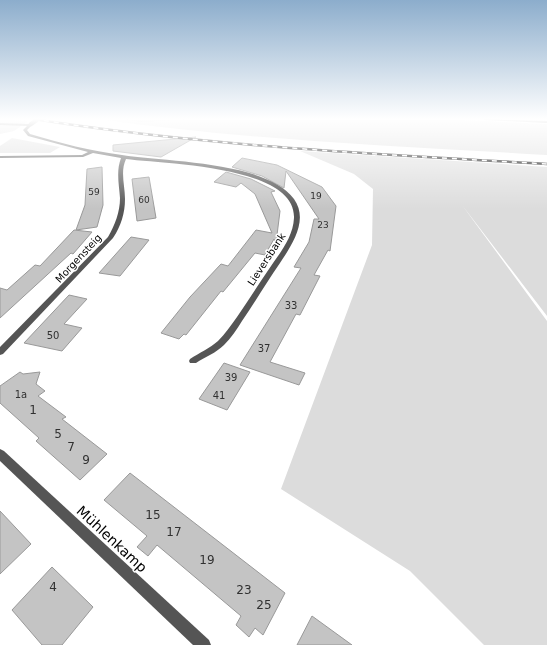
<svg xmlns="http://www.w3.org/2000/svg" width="547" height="645" font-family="'DejaVu Sans',sans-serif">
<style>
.green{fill:#dcdcdc}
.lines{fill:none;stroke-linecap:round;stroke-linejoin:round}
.stream{fill:#a3a3a3;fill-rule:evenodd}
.building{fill:#c4c4c4;stroke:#999}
.lane{fill:#555;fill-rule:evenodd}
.street{fill:#555;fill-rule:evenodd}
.secondary{fill:#222;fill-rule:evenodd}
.rail-casing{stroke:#000;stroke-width:2.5}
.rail{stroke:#fff;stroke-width:1.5;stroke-dasharray:5;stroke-linecap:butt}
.street-bridge{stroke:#555;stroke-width:4.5}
.labels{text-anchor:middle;stroke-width:3;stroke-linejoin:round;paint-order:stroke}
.far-number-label{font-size:9px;fill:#313131}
.far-street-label{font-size:10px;fill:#000;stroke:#fff}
.number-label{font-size:10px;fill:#313131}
.near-number-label{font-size:12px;fill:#313131}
.near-street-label{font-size:14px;fill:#000;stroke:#fff}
</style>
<rect width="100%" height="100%" fill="#fff"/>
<g class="green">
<polygon points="0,119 28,121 14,131 0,134"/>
<path d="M98 119H443L547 124V155C397 146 246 140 98 119Z"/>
<polygon points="12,138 60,147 50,153 0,153 0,146"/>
<polygon points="300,151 547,167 547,316 462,205 547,321 547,645 484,645 410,571 281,489 372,245 373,189 354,174"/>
</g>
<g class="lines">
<polygon class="stream" points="120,119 125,119 141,120 185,119 184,120 141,122"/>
</g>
<g class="building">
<polygon points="196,137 161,157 113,151 113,145"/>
<polygon points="242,158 277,165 322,187 336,206 330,251 328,250 314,275 320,276 300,315 296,314 270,362 305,373 299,385 240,365 301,268 294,267 309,242 314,219 319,219 286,171 284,188 262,176 232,167"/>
<polygon points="102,167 103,205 97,227 76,230 85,205 87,169"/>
<polygon points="226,172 251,179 275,191 271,192 280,211 276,243 274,239 265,255 255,253 223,292 221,291 186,335 184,334 179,339 161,333 190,297 221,264 228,266 256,230 272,233 255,194 241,183 236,187 214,182"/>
<polygon points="149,177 156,218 137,221 132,179"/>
<polygon points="74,230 92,232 73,254 71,253 0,318 0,288 7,290 35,265 40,266"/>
<polygon points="131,237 149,240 120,276 99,273"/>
<polygon points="69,295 87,299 64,324 82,328 62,351 24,343"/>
<polygon points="224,363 250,372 227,410 199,399"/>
<polygon points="20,372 23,374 40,372 36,384 45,391 38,396 66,417 62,419 107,454 80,480 36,441 39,438 0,403 0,386"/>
<polygon points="130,473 285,593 263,635 255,628 249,637 236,625 241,616 157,545 148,556 137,547 147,536 104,500"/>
<polygon points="0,511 31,544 0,574"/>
<polygon points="52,567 93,607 62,645 42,645 12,610"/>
<polygon points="312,616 352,645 297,645"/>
</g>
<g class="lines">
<polygon class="lane" points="0,123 30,124 32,125 30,126 0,125"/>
<g class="street">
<path d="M30 123 33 124 27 130 30 134C60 143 91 151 122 155 166 162 266 161 294 199 309 220 292 245 280 263 267 282 255 302 242 321 237 329 231 338 224 345 216 353 205 357 196 363H190L189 361 190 359C199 353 210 348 218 341 225 334 231 325 237 317 248 301 258 285 269 269 279 254 293 238 294 218 296 165 162 164 126 159 120 172 125 185 125 199 125 213 121 226 113 238L3 354 0 355V347L108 237C115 225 120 212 120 198 119 184 116 171 121 158L93 153 83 157 0 158V156L82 155 88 152 28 136 23 130Z"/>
<polygon points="0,449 4,451 209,640 211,645 193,645 0,461"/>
</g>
<polygon class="secondary" points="483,119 547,121 547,123 485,120"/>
<g class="rail-casing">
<path id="rail" d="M34 119C204 146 375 154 547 164"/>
</g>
<use href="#rail" class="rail"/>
<polyline class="street-bridge" points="31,124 38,119"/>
</g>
<linearGradient id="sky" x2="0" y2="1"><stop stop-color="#8cadcc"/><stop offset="0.57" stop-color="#fff"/><stop offset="1" stop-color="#fff" stop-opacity="0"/></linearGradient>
<rect width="547" height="209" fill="url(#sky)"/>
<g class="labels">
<g class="far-number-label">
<text x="94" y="195">59</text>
<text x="316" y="199">19</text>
<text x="144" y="203">60</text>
<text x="323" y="228">23</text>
</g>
<g class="far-street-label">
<text transform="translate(78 258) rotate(-47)" y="4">Morgensteig</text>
<text transform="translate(266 259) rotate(-57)" y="4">Lieversbank</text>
</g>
<g class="number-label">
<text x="291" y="309">33</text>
<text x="53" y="339">50</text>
<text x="264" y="352">37</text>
<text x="231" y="381">39</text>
<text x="21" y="398">1a</text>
<text x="219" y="399">41</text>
</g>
<g class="near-number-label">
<text x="33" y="414">1</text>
<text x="58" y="438">5</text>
<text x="71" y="451">7</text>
<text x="86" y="464">9</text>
<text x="153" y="519">15</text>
<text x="174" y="536">17</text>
<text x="207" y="564">19</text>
<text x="53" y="591">4</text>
<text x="244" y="594">23</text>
<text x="264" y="609">25</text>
</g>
<g class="near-street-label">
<text transform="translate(112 539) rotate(43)" y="5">Mühlenkamp</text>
</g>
</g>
</svg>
